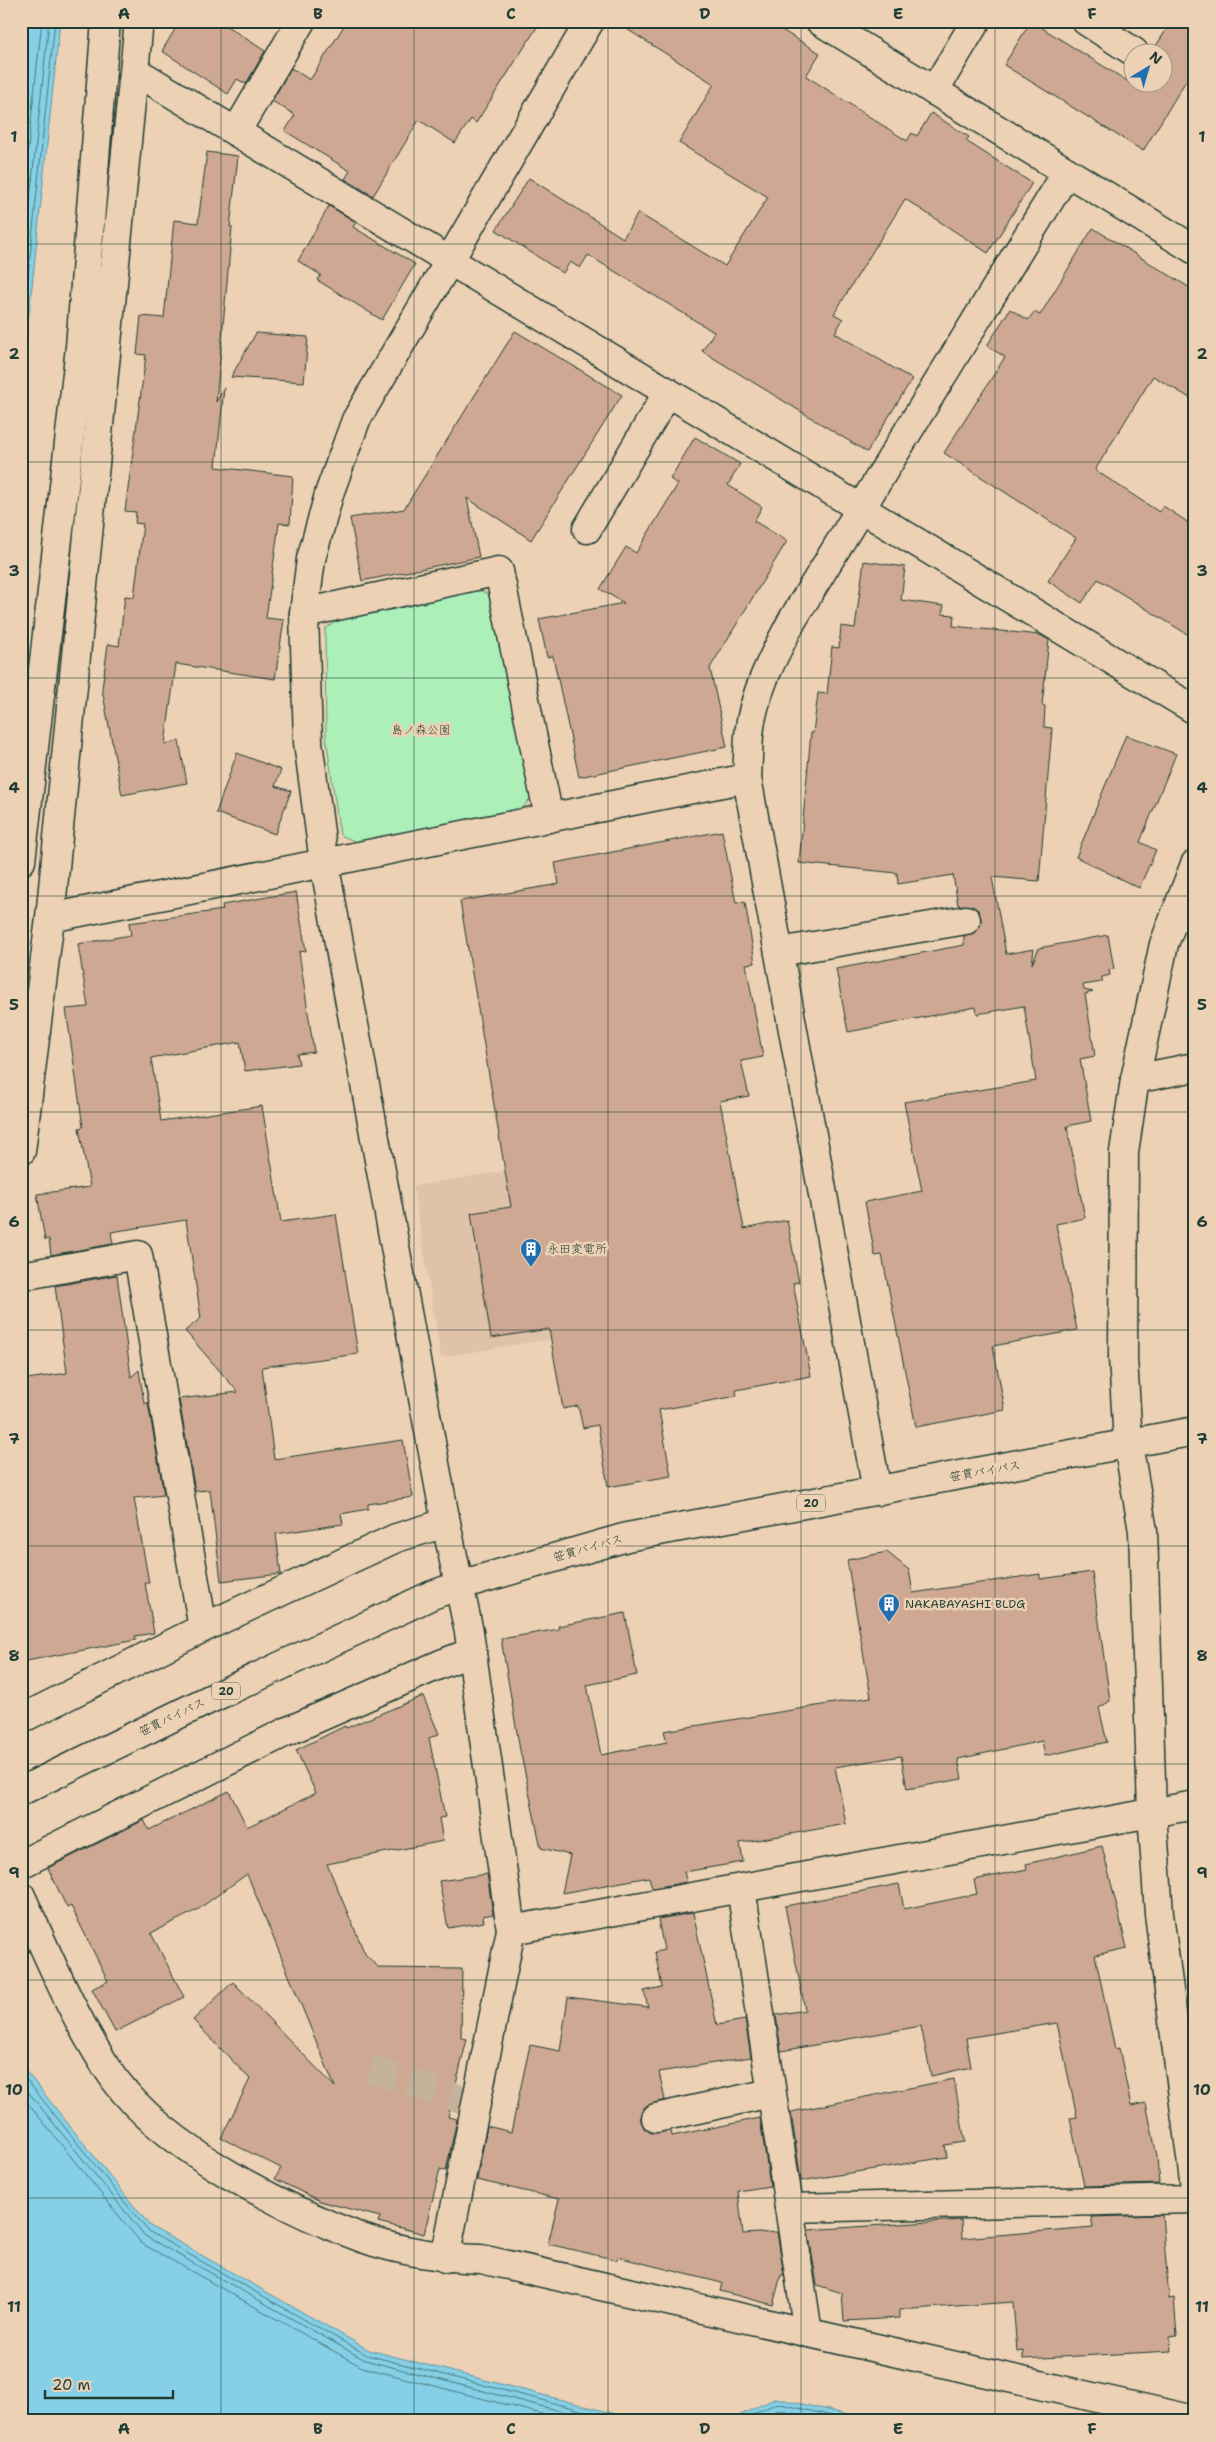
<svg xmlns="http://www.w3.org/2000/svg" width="1216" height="2442" font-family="'Shantell Sans','Klee One',sans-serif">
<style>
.built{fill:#e0c2a8}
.green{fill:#acefb9;stroke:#669676}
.water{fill:#86d0e7;stroke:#5d959f}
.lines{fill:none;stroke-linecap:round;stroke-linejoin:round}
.shore{stroke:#48787c;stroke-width:1}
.building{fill:#cea893;stroke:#1f3d34}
.minor-tunnel{stroke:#c4b39a;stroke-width:28;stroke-dasharray:28 14;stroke-linecap:butt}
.minor-casing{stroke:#1f3d34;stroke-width:31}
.major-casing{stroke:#1f3d34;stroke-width:31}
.minor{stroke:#edd1b4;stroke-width:28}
.major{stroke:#edd1b4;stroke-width:28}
.grid{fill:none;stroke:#1f3d34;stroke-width:1;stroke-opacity:0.55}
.labels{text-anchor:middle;stroke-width:5;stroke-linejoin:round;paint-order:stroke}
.shield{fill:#edd1b4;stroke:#5d695a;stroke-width:1}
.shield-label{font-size:11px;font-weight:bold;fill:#1f3d34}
.park-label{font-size:12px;fill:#26463b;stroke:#edd1b4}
.poi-label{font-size:12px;fill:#1f3d34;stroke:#edd1b4;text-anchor:start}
.street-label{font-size:12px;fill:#1f3d34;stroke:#edd1b4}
.neatline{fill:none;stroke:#1f3d34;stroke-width:2}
.grid-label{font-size:16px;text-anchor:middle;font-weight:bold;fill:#1f3d34}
</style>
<rect width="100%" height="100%" fill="#edd1b4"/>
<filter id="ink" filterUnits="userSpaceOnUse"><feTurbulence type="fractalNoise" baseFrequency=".02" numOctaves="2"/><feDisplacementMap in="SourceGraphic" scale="10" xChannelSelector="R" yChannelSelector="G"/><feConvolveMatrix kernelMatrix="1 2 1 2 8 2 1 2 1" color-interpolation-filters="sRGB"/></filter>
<g filter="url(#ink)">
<polygon class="built" points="591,1157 619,1328 441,1357 413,1186"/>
<polygon class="green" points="474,588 493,596 531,797 521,810 359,843 340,835 326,737 325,629 350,612"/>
<g class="water">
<polygon points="21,21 60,21 21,390"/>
<polygon points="21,2065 150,2226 369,2350 643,2421 21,2421"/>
<polygon points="776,2398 875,2421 728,2421"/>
</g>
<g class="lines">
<g class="shore">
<polyline points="21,212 42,21"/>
<polyline points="21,284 49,21"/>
<polyline points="21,343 55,21"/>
<polyline points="21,2073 148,2231 367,2355 623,2421"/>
<polyline points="21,2083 145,2236 365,2360 598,2421"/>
<polyline points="21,2095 141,2243 362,2367 568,2421"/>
<polyline points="739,2421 777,2403 853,2421"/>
<polyline points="754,2421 778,2410 825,2421"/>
</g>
</g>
<g class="building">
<polygon points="180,21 219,21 265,51 246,84 237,79 228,94 162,51"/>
<polygon points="347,21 541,21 476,123 471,119 455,143 419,120 373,196 345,179 350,171 285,131 295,115 272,101 291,68 310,80"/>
<polygon points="614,21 767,21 820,53 806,76 907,141 912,133 917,136 931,113 969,137 966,141 1032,183 988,253 905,199 834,314 843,319 835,333 912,379 867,452 702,351 714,332 588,255 580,268 570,262 563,273 496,230 529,178 623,238 638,213 725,266 768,197 679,143 714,84"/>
<polygon points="1031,21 1132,84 1134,82 1164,82 1164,52 1152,52 1172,21 1195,21 1195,66 1143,151 1004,65"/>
<polygon points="207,152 238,156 230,227 232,227 216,402 224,388 216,467 293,476 290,524 279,523 266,618 284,620 275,679 176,664 165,744 179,741 187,783 122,795 102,689 108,644 119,646 125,596 134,597 143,524 135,523 136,512 125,511 146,355 137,354 141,316 164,318 174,220 198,223"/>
<polygon points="329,206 356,222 353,227 415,264 382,320 317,280 321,275 298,261"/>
<polygon points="1093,228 1195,291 1195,401 1153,376 1095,470 1159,512 1163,506 1195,527 1195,639 1098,579 1082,603 1048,581 1076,538 944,453 1005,357 987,346 1010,309 1028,320 1034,312 1040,315"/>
<polygon points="515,331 622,395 531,540 467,498 479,557 362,581 350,518 404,509"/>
<polygon points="256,333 308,337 304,382 231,377"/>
<polygon points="695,437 740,464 728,485 762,507 754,521 787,541 710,668 727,747 579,777 553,656 547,657 539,619 624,603 600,589 626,547 636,553 678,484 670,479"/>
<polygon points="864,561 905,567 901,600 944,606 942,614 954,615 953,626 1040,635 1049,640 1042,705 1045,706 1044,727 1052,728 1039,881 992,877 1006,954 1034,949 1032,964 1039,948 1108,935 1114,969 1109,970 1110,975 1102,977 1102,982 1083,985 1084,990 1093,992 1085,994 1095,1056 1080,1059 1091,1121 1067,1126 1085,1218 1056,1224 1077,1330 993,1346 1005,1410 916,1427 882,1255 875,1256 865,1202 922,1191 904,1102 1036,1081 1024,1006 977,1014 976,1007 848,1032 836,969 964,945 964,936 976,932 980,926 981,918 978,910 972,906 958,905 953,875 898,884 897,873 799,863 811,733 813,733 818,693 827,694 832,647 839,648 841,626 855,628"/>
<polygon points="1126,735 1176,754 1140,842 1156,850 1139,888 1076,857"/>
<polygon points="237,753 281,770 275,786 291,791 275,834 216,813"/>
<polygon points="722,831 736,903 745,902 755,963 746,964 763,1057 741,1061 749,1096 720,1101 744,1229 787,1220 799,1282 793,1283 811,1376 736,1390 737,1396 659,1410 671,1476 608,1487 598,1425 583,1428 578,1406 563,1409 549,1329 491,1338 471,1213 511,1207 460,901 559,884 555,863"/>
<polygon points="296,892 306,951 299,952 314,1052 297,1054 299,1064 245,1071 240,1042 151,1058 161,1121 262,1106 281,1222 336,1214 358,1354 262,1367 274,1459 403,1440 413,1497 368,1504 368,1509 341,1514 343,1524 276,1534 281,1574 221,1581 210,1490 195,1491 179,1399 238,1392 185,1331 201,1318 186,1220 111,1232 113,1244 51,1255 49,1239 45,1240 37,1194 90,1187 79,1128 83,1127 66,1009 88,1007 78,944 131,935 129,923 223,910 222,905"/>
<polygon points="117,1275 131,1377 139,1370 144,1403 148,1403 164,1495 134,1498 149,1583 145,1583 154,1633 135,1636 136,1640 21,1662 21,1380 67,1373 55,1286"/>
<polygon points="887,1552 909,1570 913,1593 1040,1574 1040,1579 1092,1572 1110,1701 1099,1708 1107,1742 1045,1756 1042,1741 958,1759 962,1779 907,1789 901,1756 835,1767 846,1824 740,1843 743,1862 684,1872 687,1882 652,1888 649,1877 562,1893 570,1855 541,1848 520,1750 501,1639 559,1629 558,1626 625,1613 637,1675 587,1685 601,1755 667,1742 664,1731 871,1697 847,1560"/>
<polygon points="423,1696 439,1734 429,1738 445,1817 439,1818 443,1841 327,1864 365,1954 379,1968 462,1969 461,2038 467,2039 448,2117 457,2119 446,2171 440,2169 424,2234 378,2222 380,2217 320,2201 275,2179 281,2168 221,2138 250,2079 193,2020 233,1982 335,2087 247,1874 197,1910 151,1933 184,1997 115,2032 92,1989 108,1981 71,1906 67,1908 48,1868 144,1820 149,1830 229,1791 247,1827 316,1793 296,1750 345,1726 346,1728"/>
<polygon points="1102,1846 1127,1948 1095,1955 1115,2049 1119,2048 1131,2106 1146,2103 1157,2156 1159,2184 1084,2186 1070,2118 1077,2117 1057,2023 966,2038 971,2067 931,2076 921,2026 781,2051 776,2015 805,2010 785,1906 899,1884 904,1909 977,1894 974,1880 1027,1869 1026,1864"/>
<polygon points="487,1874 493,1914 483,1916 484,1922 448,1928 439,1881"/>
<polygon points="693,1913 717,2025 745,2020 751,2057 659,2072 665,2100 646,2106 641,2113 641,2121 644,2128 651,2133 671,2131 672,2136 760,2118 770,2186 738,2191 743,2234 777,2232 784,2275 781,2275 773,2305 720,2291 722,2283 618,2257 617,2260 548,2244 559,2199 477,2180 487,2126 511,2132 530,2045 560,2051 568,1997 648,2007 644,1991 662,1987 655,1952 664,1950 658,1919"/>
<polygon points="954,2079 965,2142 945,2145 947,2157 801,2181 791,2112"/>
<polygon points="1162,2215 1169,2299 1174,2298 1177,2336 1170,2337 1171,2351 1023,2359 1023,2350 1017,2351 1013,2302 899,2310 899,2318 844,2321 842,2293 817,2285 808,2230 961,2220 962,2238 1093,2227 1091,2217"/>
</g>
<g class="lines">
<polyline class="minor-tunnel" points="370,2069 476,2104"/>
<g class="minor-casing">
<g id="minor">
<polyline points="820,21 1195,250"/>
<polyline points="1086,21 1134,52"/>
<polyline points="135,71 1195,710"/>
<polyline points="934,91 976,21"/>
<polyline points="236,132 301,21"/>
<polyline points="587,529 668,392"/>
<polyline points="304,613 499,571 549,818"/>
<polyline points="21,861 80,347 106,21"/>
<polyline points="1195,864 1164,944 1135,1079 1124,1152 1123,1358 1128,1444 1143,1531 1152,1812 1159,1914 1195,2188"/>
<polyline points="50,918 747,778"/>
<polyline points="779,952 966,920"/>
<polyline points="1135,1079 1195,1067"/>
<polyline points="21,1151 50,918 139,21"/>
<polyline points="21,1276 138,1255 203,1628"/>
<path d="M877 1491 747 778C748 764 748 749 749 735 753 693 774 655 793 619L1067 172"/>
<polyline points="21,1719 203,1628 396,1538 446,1523"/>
<polyline points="21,1864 288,1731 441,1664 472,1652"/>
<polyline points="741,1888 808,2333"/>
<path d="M21 1896C49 1957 77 2027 116 2081 166 2149 284 2209 362 2238 398 2251 444 2258 481 2259L1195 2420"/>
<polyline points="511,1930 1195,1805"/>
<polyline points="656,2118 771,2093"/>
<polyline points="789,2208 1195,2199"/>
<polyline points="445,2258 511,1930 469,1632 446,1523 324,862 308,742 304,613 311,559 330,491 356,420 590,21"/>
</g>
</g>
<g class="major-casing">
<polyline id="major" points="21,1791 208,1700 432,1595 460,1585 627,1537 1195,1431"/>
</g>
<use href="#minor" class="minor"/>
<use href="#major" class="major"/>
</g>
</g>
<path class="grid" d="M221 21V2421M414 21V2421M608 21V2421M801 21V2421M995 21V2421M21 244H1195M21 462H1195M21 678H1195M21 896H1195M21 1112H1195M21 1330H1195M21 1546H1195M21 1764H1195M21 1980H1195M21 2198H1195"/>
<defs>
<g id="building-pin" transform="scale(1.125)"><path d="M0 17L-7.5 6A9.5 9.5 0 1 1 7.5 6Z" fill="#1f6fb2" stroke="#edd1b4"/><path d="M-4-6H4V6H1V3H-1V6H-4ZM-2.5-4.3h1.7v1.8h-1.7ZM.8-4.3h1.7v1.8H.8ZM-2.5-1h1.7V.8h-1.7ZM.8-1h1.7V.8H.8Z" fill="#fff"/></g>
</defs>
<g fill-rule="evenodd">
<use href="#building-pin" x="531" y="1249"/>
<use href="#building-pin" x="889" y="1604"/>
</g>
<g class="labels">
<g class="shield">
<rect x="797" y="1494.5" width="28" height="17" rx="4"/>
<rect x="212" y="1682.5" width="28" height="17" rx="4"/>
</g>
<g class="shield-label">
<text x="811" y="1507">20</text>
<text x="226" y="1695">20</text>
</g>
<g class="park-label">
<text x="421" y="734">島ノ森公園</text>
</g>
<g class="poi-label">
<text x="547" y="1253">永田変電所</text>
<text x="905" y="1608">NAKABAYASHI BLDG</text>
</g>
<g class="street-label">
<text transform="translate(985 1471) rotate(-10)" y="4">笹貫バイパス</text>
<text transform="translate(588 1548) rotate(-16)" y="4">笹貫バイパス</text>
<text transform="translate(172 1717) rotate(-26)" y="4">笹貫バイパス</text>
</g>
</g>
<rect width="1216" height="2442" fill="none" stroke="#edd1b4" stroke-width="55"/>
<g transform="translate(1148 68) rotate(38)"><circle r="24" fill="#edd1b4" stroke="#9b9681"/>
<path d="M0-4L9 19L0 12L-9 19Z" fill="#1f6fb2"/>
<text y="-8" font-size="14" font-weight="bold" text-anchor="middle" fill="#1f3d34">N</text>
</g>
<path d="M45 2390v8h128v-8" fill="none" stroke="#1f3d34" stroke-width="2.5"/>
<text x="52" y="2390" font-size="15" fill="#1f3d34" stroke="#edd1b4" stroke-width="4" paint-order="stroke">20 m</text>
<rect x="28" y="28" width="1160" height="2386" class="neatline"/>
<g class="grid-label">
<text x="124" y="19">A</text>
<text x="318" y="19">B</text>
<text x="511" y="19">C</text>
<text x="705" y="19">D</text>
<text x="898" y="19">E</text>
<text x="1092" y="19">F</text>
<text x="14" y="142">1</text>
<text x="1202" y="142">1</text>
<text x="14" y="359">2</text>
<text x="1202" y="359">2</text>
<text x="14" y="576">3</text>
<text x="1202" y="576">3</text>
<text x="14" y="793">4</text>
<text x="1202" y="793">4</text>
<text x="14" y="1010">5</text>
<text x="1202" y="1010">5</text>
<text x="14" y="1227">6</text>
<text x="1202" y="1227">6</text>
<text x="14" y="1444">7</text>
<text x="1202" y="1444">7</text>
<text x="14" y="1661">8</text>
<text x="1202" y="1661">8</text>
<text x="14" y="1878">9</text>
<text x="1202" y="1878">9</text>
<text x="14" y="2095">10</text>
<text x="1202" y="2095">10</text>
<text x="14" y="2312">11</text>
<text x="1202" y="2312">11</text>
<text x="124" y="2434">A</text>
<text x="318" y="2434">B</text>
<text x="511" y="2434">C</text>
<text x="705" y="2434">D</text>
<text x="898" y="2434">E</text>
<text x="1092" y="2434">F</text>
</g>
</svg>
